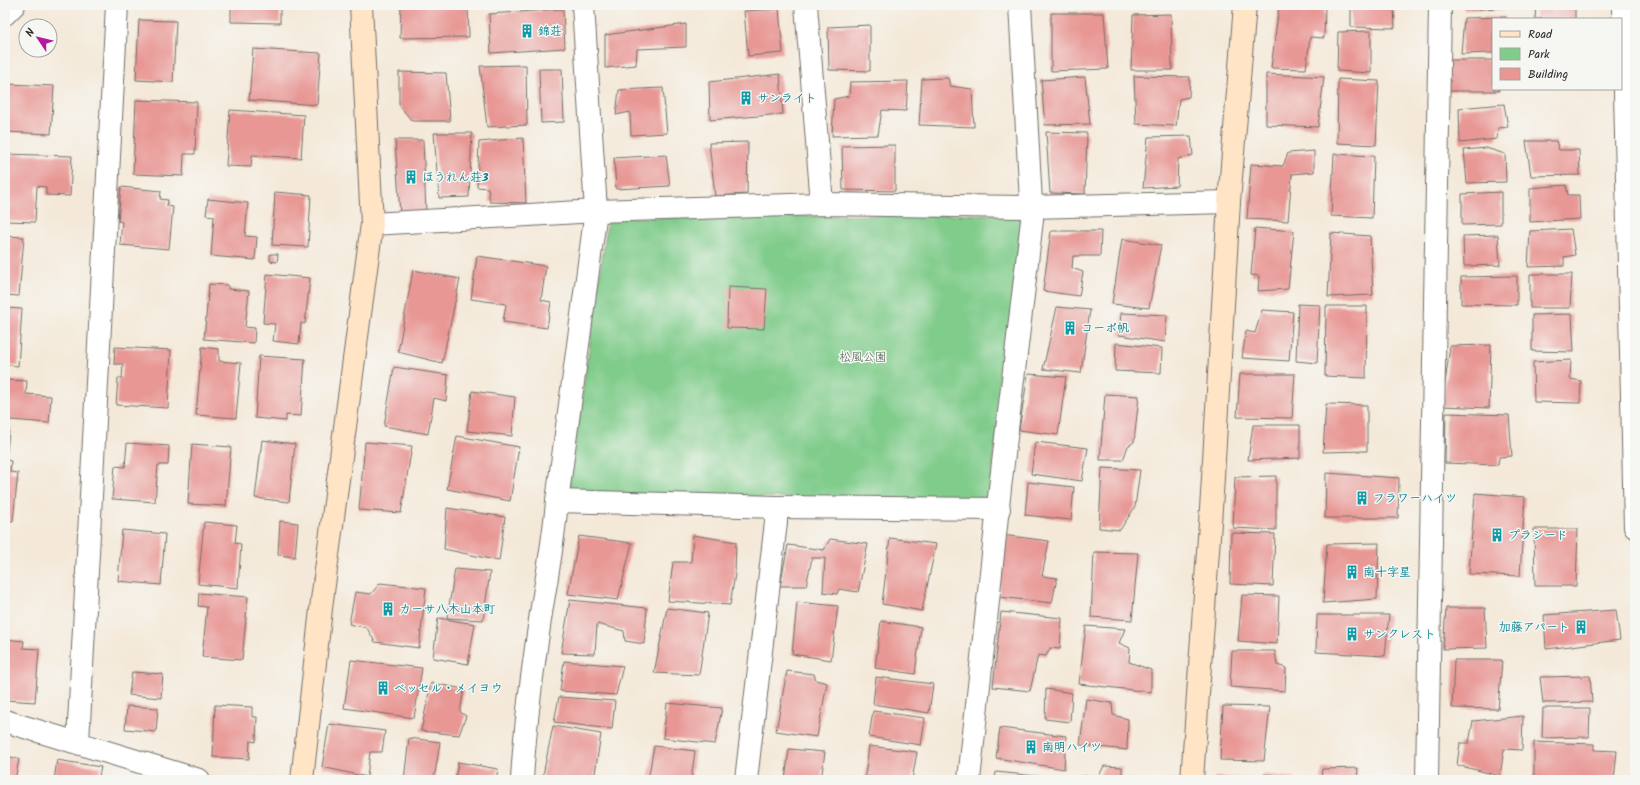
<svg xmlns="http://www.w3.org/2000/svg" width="1640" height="785" font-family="Kalam,'Klee One',sans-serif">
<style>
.green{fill:#80cc8b;stroke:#567c5b}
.building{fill:#e89794}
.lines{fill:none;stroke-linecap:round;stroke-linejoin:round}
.street-casing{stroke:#716e68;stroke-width:24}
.secondary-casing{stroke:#716e68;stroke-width:24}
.street{stroke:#fff;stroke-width:22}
.secondary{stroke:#ffe4c6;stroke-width:22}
.labels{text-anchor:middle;stroke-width:3;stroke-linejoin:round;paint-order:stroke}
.culture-label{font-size:12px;font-weight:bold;fill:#0d838f;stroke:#f6f6f2;text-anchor:start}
.park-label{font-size:12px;fill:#445b48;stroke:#f6f6f2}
</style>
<rect width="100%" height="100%" fill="#f6f6f2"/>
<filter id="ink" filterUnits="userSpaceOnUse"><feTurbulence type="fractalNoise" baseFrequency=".025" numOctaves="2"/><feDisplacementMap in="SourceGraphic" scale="8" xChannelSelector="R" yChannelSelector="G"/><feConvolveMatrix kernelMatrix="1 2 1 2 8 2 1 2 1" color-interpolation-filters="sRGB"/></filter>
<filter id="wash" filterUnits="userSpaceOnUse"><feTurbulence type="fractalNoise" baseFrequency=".012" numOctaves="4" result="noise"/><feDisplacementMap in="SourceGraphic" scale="16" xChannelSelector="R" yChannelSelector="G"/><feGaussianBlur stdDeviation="0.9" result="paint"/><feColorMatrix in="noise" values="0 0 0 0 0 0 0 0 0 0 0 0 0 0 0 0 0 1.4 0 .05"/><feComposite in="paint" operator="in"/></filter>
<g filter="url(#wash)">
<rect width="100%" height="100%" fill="#f4e9d9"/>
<polygon class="green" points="1023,214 989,502 568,493 608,218"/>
<g id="blocks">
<g class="building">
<polygon points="231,5 280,5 280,23 231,22"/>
<polygon points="401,5 468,5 469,37 400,38"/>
<polygon points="1144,5 1173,5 1173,7 1144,6"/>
<polygon points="1351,5 1394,5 1395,28 1351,27"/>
<polygon points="1463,5 1517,5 1517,7 1464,10"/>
<polygon points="1536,5 1575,5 1575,19 1535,19"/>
<polygon points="1279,6 1325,6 1324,38 1310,37 1306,69 1271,68"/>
<polygon points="563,9 565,48 491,53 489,14"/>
<polygon points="779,9 783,53 748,56 744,11"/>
<polygon points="1051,13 1104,13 1108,69 1051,71"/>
<polygon points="1171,14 1172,70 1131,70 1133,15"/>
<polygon points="1506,17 1506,19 1493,19 1493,53 1461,54 1464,18"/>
<polygon points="139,20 176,21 173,82 136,80"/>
<polygon points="686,24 686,47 637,49 636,65 605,68 605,35"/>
<polygon points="870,25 870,71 829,70 828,27"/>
<polygon points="1371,31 1371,73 1337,71 1338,32"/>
<polygon points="253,49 321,53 317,105 249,100"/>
<polygon points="1445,60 1493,60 1493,89 1499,89 1499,91 1443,91"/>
<polygon points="526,65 527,125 487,127 480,66"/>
<polygon points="539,69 562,69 564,122 541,123"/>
<polygon points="399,72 446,73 450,121 412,121 399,105"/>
<polygon points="780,74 783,114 710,120 709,82"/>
<polygon points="1266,74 1324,77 1318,127 1266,125"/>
<polygon points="1134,76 1190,77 1189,97 1179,99 1176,126 1136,124"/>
<polygon points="1085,77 1090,124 1045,125 1041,80"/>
<polygon points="948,78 950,86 972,89 974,127 919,125 922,79"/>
<polygon points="1338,79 1379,81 1376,145 1337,143"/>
<polygon points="908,81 906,111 882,110 878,135 832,136 834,99 849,96 850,82"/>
<polygon points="7,84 54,86 51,134 5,132"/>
<polygon points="663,88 667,133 631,135 630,112 616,115 619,90"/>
<polygon points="136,100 197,102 195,154 184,154 183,176 133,174"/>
<polygon points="1504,104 1508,127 1498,128 1497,139 1460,143 1459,108"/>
<polygon points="230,110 304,115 301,158 252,155 251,167 226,166"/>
<polygon points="1046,132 1087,133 1085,194 1050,193"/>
<polygon points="434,133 472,133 469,197 439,198"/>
<polygon points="1191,136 1193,155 1178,159 1177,186 1143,188 1148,137"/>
<polygon points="523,138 526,203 490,202 488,188 477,187 479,142"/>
<polygon points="395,140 423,140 426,213 400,214"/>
<polygon points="1526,141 1556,141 1559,150 1579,150 1580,175 1531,176"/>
<polygon points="748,142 747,194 715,196 709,143"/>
<polygon points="895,145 895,191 843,190 842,146"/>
<polygon points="1486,148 1505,154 1506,182 1467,183 1464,150"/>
<polygon points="1314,151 1314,172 1292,174 1288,221 1247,219 1251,164 1283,166 1288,153"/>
<polygon points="5,154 72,156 70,196 46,195 46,187 37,186 35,222 5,221"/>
<polygon points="1334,154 1374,156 1372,218 1331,216"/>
<polygon points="666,155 670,186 616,189 614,158"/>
<polygon points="1566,185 1568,195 1579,195 1580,219 1530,222 1530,188"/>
<polygon points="121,187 161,191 160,199 168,200 167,206 173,207 169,249 120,245 122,222 118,221"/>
<polygon points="275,192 311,195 308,247 272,245"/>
<polygon points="1501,192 1501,224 1462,225 1462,194"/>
<polygon points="208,199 248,203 245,236 257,237 255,260 211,256 214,216 206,215"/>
<polygon points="1255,228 1294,231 1288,289 1258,291 1259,276 1251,275"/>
<polygon points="1571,229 1575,255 1564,257 1564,266 1528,267 1530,231"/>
<polygon points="1051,231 1101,231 1100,256 1073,256 1072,268 1083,272 1079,296 1043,291"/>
<polygon points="1331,233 1370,236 1373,295 1328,297"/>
<polygon points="1498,235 1500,265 1464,266 1463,236"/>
<polygon points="5,236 24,237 19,296 5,295"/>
<polygon points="1122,239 1161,245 1149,308 1112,304"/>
<polygon points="270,254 278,254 277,262 270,261"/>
<polygon points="477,256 546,266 541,300 551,302 547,328 503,322 506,304 471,299"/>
<polygon points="413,270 460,279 442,363 398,352"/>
<polygon points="267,274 310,278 305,324 301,323 299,344 273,341 275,324 263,323"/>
<polygon points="1530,274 1572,274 1570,308 1530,308"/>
<polygon points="1517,276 1517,305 1461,304 1461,277"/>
<polygon points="209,284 228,285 228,289 249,291 245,327 255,328 254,343 204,339"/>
<polygon points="728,287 767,289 764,329 727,328"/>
<polygon points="1298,304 1320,305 1317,363 1296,361"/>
<polygon points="1326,306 1367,306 1366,378 1325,376"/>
<polygon points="1057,307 1090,310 1081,373 1043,369"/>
<polygon points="5,308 22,309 18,366 5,365"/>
<polygon points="1262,310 1293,312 1289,361 1242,358 1246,331 1255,333"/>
<polygon points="1121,313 1167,315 1165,342 1119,335"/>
<polygon points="1572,314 1574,352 1532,351 1532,315"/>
<polygon points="1116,343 1162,348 1161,373 1115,371"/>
<polygon points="1491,345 1489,408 1442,406 1450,346"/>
<polygon points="115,347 171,350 168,408 116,405 118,378 122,378 123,364 114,364"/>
<polygon points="202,347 219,349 219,361 241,363 236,418 196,415"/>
<polygon points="259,356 305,359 301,416 286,415 286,421 255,418"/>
<polygon points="1571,360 1570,379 1581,381 1580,403 1534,402 1533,362"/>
<polygon points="394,367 448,375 446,401 434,398 428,434 384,426"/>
<polygon points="1028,374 1066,377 1058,435 1019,430"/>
<polygon points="1240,374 1295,374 1292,418 1237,417"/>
<polygon points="5,380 27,381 26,394 51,396 49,423 10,420 7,452 5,452"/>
<polygon points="472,391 515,397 512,436 467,431"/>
<polygon points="1105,394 1139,396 1134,442 1128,446 1123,460 1100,460"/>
<polygon points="1326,404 1367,405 1367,451 1323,452"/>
<polygon points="1446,413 1509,415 1512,456 1499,457 1498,465 1445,463"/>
<polygon points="1253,425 1300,425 1300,458 1248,460"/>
<polygon points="457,436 519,447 510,501 447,489"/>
<polygon points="262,440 295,444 289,502 255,498"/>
<polygon points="365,442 412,446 401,513 359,510"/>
<polygon points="1035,442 1088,448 1082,481 1031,474"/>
<polygon points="127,443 169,446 168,465 158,465 155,502 112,499 115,466 125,467"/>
<polygon points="192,444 231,447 226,506 188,504"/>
<polygon points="5,460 11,461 10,472 18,473 13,521 5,520"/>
<polygon points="1102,468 1140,470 1135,507 1120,530 1099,528"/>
<polygon points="1326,473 1399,478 1398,518 1325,518"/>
<polygon points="1276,476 1276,530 1233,528 1235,477"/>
<polygon points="1028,482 1074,487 1071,520 1025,515"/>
<polygon points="1475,493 1525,497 1520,576 1469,574"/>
<polygon points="447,508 505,517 499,561 444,549"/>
<polygon points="280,521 298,523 295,557 278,555"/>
<polygon points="204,522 237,525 235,543 241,544 238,588 198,584"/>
<polygon points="1534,529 1578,529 1576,586 1535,586"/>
<polygon points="122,530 165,534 161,585 118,581"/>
<polygon points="1231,533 1275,534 1273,586 1230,584"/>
<polygon points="693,535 736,542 735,574 730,605 668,601 673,562 691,562"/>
<polygon points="1002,535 1049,541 1042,576 1057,578 1052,603 999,597"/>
<polygon points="579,536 632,543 618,600 568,594"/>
<polygon points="890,538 936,544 922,611 882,604"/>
<polygon points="830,539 868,544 858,592 839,589 837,594 823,592 825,558 812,558 806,586 780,586 788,545 824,550"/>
<polygon points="1379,543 1377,599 1323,603 1327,544"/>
<polygon points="1094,552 1138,553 1132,620 1091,617"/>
<polygon points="455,569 490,572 483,620 447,618"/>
<polygon points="380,583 426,588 419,648 375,642 367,628 349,624 355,592 371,594"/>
<polygon points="199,593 248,597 242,660 202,657 207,607 198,606"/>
<polygon points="1242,595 1279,596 1277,644 1238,641"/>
<polygon points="570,600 647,608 644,644 625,641 624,631 597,624 595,654 561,653"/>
<polygon points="797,602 838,606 831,660 792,654"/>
<polygon points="667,608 708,613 699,675 654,673"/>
<polygon points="1446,608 1485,608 1487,648 1443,649"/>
<polygon points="1616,610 1620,640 1546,649 1544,615"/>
<polygon points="1001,612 1062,618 1060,649 1050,648 1046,656 1038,655 1030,691 993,687"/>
<polygon points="1317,615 1389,615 1385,656 1316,652"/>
<polygon points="438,618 475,624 468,664 433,658"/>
<polygon points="881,621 921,627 915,674 875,668"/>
<polygon points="1086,626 1125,629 1119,643 1130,648 1129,662 1151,670 1151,692 1079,684"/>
<polygon points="5,639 24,641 23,648 39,649 35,702 5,700"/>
<polygon points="1232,651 1275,651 1277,665 1286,668 1285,691 1230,687"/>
<polygon points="351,660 422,668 414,718 344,708"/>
<polygon points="1454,660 1502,660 1498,709 1452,708"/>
<polygon points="564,661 623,666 616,695 560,691"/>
<polygon points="787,671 814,674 816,680 827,683 817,737 776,731"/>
<polygon points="132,672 163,674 161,698 129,695"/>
<polygon points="1590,676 1592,702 1543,703 1540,677"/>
<polygon points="876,677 933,684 929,713 873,704"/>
<polygon points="431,683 464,689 460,712 466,716 459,735 421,731"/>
<polygon points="1046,689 1072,693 1070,722 1045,719"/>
<polygon points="559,697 615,701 612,729 554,722"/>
<polygon points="1086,699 1112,703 1113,715 1128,719 1127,750 1080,745"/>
<polygon points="667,703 722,708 715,744 663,738"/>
<polygon points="215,705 252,707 252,717 257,717 256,742 250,741 249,759 213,757"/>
<polygon points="127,706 158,708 156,732 125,729"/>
<polygon points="1223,706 1270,707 1264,761 1220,760"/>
<polygon points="1543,708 1590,708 1589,737 1542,738"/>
<polygon points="873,711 925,718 921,745 869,737"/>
<polygon points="1523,716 1522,750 1504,749 1500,776 1457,765 1460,743 1469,743 1473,721"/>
<polygon points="329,724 385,731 382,752 370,752 367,777 322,767"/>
<polygon points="553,726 601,734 594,780 542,780"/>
<polygon points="1000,728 1066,736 1064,769 996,758"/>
<polygon points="409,738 440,742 434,780 404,780"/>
<polygon points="1534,742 1594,744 1594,750 1617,751 1614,780 1534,780"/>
<polygon points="654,746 695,751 691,780 648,780"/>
<polygon points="869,746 917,752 912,780 889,780 865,776"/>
<polygon points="789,749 825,752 821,780 785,780"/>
<polygon points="5,756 19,759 15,780 5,780"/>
<polygon points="57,760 101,767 98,780 54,780"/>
<polygon points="458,762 498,769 496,780 455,780"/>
<polygon points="1104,766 1122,767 1122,780 1080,780 1081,776 1099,776"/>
<polygon points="1358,768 1357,780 1321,780 1322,769"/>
<polygon points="996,772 1056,778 1056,780 995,780"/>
<polygon points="1264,774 1295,778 1295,780 1264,780"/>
<polygon points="1215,777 1251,778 1251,780 1215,780"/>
</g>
</g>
</g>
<g filter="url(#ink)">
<use href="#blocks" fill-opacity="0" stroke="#716e68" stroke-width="1"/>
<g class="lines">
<g class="street-casing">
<g id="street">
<polyline points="806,5 822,204"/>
<polyline points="1623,5 1635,527"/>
<polyline points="5,14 14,5"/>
<polyline points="372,224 596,211 822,204 1031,207 1229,202"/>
<polyline points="557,501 776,507 999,509"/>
<polyline points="5,721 199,780"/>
<polyline points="78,742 117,5"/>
<path d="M522 780C525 724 533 668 541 613 547 576 554 539 557 501L596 211 583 5"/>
<polyline points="746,780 776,522 776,507"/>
<polyline points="969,780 1000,488 1032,220 1020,5"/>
<polyline points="1427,780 1440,5"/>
</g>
</g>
<g class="secondary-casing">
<g id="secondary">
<polyline points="302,780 322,600 372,224 361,5"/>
<polyline points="1192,780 1212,494 1229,202 1245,5"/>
</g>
</g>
<use href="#street" class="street"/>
<use href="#secondary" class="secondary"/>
</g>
</g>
<defs>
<g id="building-bare" transform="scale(1.08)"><path d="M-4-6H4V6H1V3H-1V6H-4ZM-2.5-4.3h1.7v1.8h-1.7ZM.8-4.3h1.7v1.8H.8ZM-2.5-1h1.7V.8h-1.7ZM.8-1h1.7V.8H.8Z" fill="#0f9aa8" stroke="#f6f6f2" stroke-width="2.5" paint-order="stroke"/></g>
</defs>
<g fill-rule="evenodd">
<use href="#building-bare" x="527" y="31"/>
<use href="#building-bare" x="746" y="98"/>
<use href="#building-bare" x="411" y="177"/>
<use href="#building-bare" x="1070" y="328"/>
<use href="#building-bare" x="1362" y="498"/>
<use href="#building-bare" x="1497" y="535"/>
<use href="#building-bare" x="1352" y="572"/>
<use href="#building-bare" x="388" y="609"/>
<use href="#building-bare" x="1581" y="627"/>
<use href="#building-bare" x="1352" y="634"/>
<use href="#building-bare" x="383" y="688"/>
<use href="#building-bare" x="1031" y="747"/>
</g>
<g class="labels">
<g class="culture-label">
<text x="538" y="35">錦荘</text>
<text x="757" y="102">サンライト</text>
<text x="422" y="181">ほうれん荘3</text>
<text x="1081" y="332">コーポ帆</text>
<text x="1373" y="502">フラワーハイツ</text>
<text x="1508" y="539">プラシード</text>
<text x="1363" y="576">南十字星</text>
<text x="399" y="613">カーサ八木山本町</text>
<text x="1570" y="631" text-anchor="end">加藤アパート</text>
<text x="1363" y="638">サンクレスト</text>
<text x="394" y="692">ベッセル・メイヨウ</text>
<text x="1042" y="751">南明ハイツ</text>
</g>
<g class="park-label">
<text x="863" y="361">松風公園</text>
</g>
</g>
<rect width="1640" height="785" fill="none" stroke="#f6f6f2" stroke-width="20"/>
<rect x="1492" y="18" width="130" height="72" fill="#f6f6f2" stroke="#a5a5a2"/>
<rect x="1500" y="31" width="20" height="6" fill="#ffe4c6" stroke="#a5a5a2"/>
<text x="1528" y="38" font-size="12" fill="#2b2b2b">Road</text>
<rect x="1500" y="48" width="20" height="12" fill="#80cc8b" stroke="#a5a5a2"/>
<text x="1528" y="58" font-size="12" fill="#2b2b2b">Park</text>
<rect x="1500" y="68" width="20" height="12" fill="#e89794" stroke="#a5a5a2"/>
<text x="1528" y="78" font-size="12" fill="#2b2b2b">Building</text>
<g transform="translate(38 38) rotate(305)"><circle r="19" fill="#f6f6f2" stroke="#a5a5a2"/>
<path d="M0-3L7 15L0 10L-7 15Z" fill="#b5179e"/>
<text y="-6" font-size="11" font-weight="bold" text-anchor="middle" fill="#2b2b2b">N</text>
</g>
</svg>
